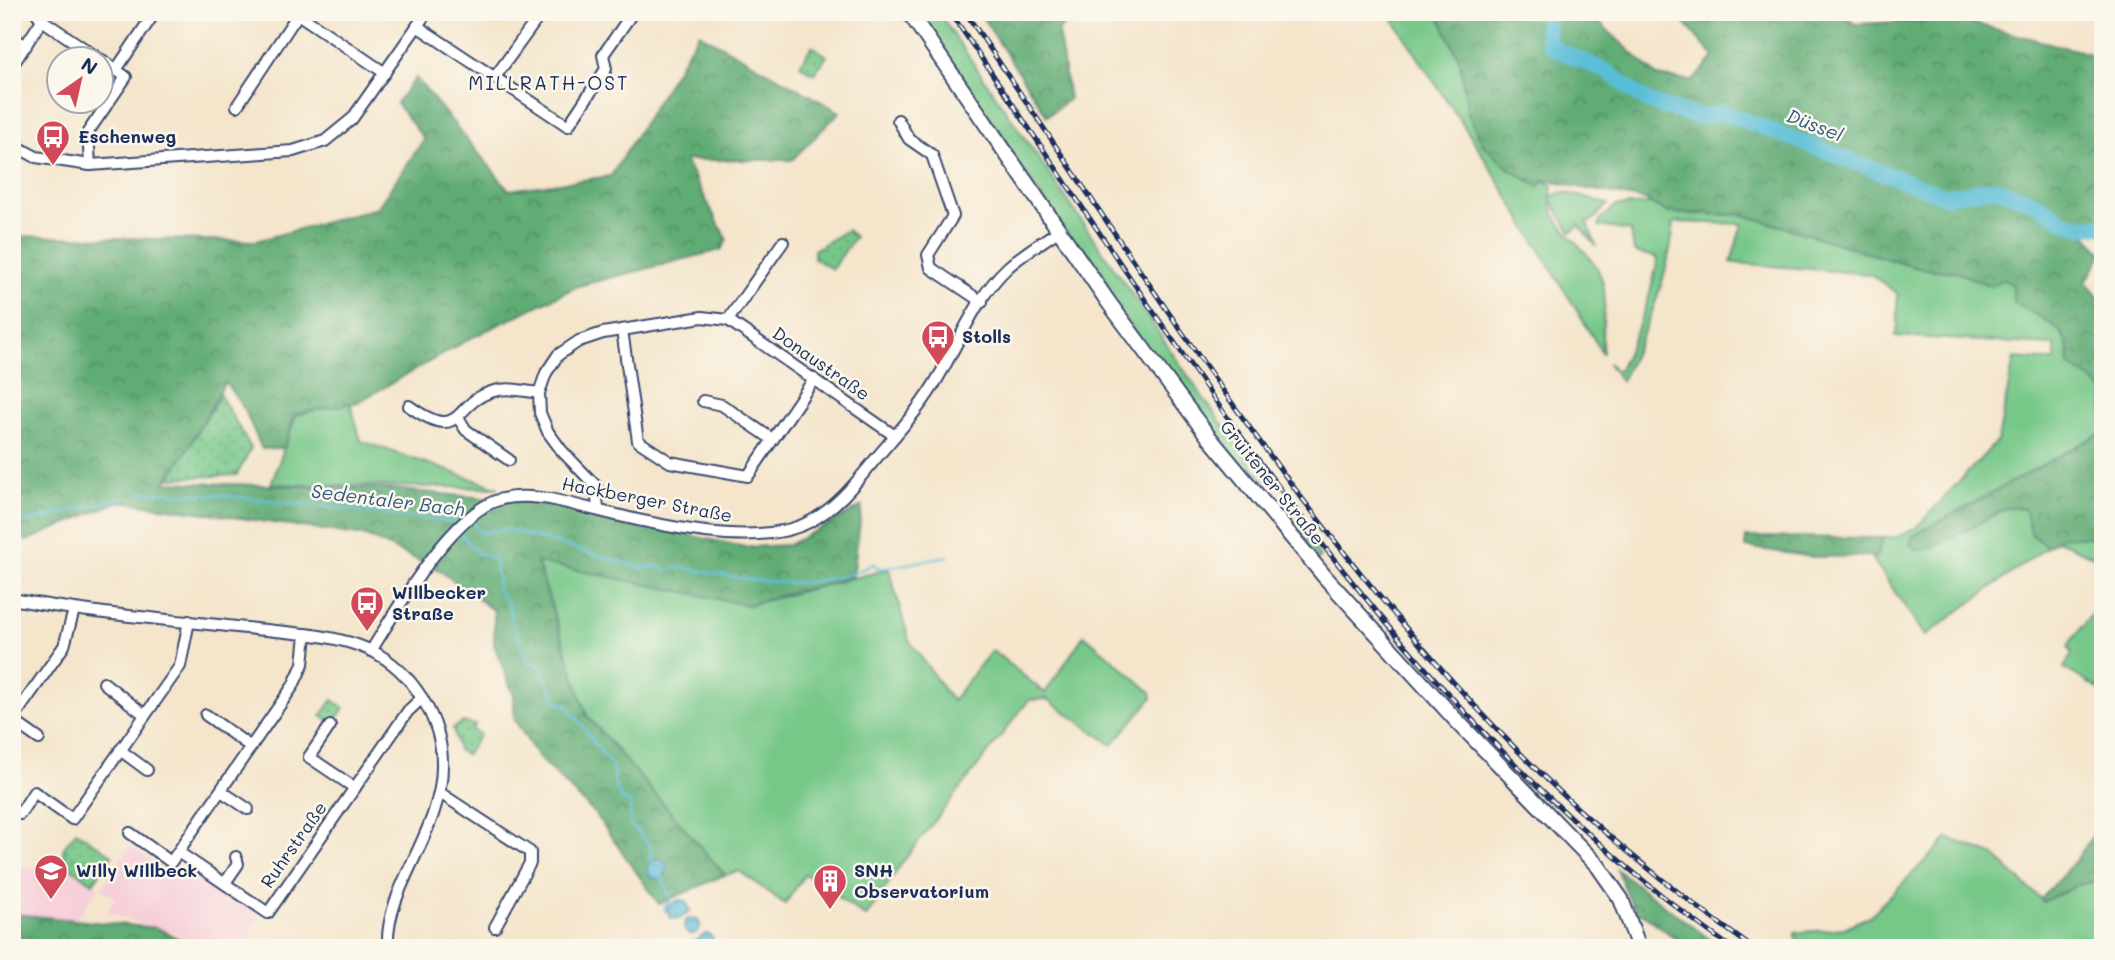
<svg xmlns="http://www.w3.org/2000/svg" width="2115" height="960" font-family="Mali,sans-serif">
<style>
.built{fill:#f6cfd9}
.green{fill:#76c788;stroke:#487b73;stroke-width:2}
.forest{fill:url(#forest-crowns);stroke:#3e6e69;stroke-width:2}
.park{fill:url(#park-dots);stroke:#487b73;stroke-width:2}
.water{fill:url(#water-waves);stroke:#3a769a;stroke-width:2}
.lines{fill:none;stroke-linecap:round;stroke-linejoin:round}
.stream{stroke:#59bdd7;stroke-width:2.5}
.river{stroke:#59bdd7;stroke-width:16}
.minor-casing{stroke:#3c4a6e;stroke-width:14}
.major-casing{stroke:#3c4a6e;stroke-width:18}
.minor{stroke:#fff;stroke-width:10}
.major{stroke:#fff;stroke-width:14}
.rail-casing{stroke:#1b2f5e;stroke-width:5}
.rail{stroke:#fbf7ec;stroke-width:2.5;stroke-dasharray:8;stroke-linecap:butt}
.labels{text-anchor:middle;stroke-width:5;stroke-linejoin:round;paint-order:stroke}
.poi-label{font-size:18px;font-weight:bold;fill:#1b2f5e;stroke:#fbf7ec;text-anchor:start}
.street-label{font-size:18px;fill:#1b2f5e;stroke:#fbf7ec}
.neighbourhood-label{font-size:19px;letter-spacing:2px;fill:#1b2f5e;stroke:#fbf7ec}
.water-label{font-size:19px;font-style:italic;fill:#2e5a82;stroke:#fbf7ec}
</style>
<defs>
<pattern id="forest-crowns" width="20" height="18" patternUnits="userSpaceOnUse" patternTransform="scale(1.75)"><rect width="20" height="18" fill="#60ac74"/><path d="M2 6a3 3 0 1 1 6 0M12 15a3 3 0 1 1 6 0" fill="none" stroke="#4e8c62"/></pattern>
<pattern id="park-dots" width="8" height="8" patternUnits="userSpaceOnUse" patternTransform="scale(1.75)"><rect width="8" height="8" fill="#76c788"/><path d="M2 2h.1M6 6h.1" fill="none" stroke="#60a272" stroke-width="1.8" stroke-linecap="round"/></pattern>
<pattern id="water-waves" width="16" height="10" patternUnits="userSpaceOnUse" patternTransform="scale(1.75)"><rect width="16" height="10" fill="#59bdd7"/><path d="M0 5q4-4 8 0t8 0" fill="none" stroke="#499ab2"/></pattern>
</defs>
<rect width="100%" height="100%" fill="#fbf7ec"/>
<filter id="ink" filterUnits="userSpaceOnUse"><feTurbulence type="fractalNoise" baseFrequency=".0143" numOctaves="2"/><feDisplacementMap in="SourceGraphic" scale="14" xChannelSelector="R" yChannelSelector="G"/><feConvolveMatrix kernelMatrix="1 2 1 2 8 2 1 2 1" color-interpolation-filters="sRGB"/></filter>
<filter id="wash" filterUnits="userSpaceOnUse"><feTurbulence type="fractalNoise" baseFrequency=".00686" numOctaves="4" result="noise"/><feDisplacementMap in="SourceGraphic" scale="28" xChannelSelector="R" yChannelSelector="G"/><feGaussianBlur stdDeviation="1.57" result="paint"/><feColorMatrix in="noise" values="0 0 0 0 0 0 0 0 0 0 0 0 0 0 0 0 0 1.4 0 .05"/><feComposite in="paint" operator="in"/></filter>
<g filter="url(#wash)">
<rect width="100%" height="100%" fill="#f4e5cb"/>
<g class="built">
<polygon points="130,846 176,878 183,868 221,894 227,890 262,916 241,948 204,948 174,932 159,935 143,924 106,912 115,898 102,889"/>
<polygon points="12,866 74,871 99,888 71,926 12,914"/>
</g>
<g class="green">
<polygon points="915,12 938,12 1204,399 1320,557 1317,561 1142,344"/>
<path d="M1388 12H1436L1450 33 1460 61 1468 114 1508 168 1539 187 1543 180 1553 186C1540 218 1582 242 1597 268 1613 296 1598 326 1603 354L1479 149Z"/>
<polygon points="1564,192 1608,204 1592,221 1587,222 1597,247 1579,225 1571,232 1551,200 1554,195"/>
<path d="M1652 204 1669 213 1745 215 1917 268 1956 272 1991 286 2003 279 2013 285 2014 302C2042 319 2074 327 2068 365L2092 380 2103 391V432L1913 536 2009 507 2024 509 2032 535 2047 547 1925 636 1872 558 1877 556 1883 538 1897 537 1916 528 1998 440 2014 358 2055 361V345L1895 336 1898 325 1897 293 1870 274 1735 263 1731 262 1742 224 1674 222C1669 278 1646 330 1621 381L1608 363 1615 370H1619C1638 331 1650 301 1658 258L1634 252 1631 231 1599 226 1600 220 1616 206Z"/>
<polygon points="349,398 361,441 499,488 271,484 296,416"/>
<polygon points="2061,537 2103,537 2103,561 2057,540"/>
<polygon points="537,562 748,605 889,569 909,640 952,701 992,650 1045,693 1084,635 1151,692 1152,698 1112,745 1047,699 1029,700 902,863 866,917 805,874 785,904 739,871 725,875 587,716"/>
<polygon points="2103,598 2103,692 2064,668 2072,653 2068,646"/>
<polygon points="1948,838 1993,855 2043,901 2074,886 2103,879 2103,948 1810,948 1796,939 1795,933 1844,928 1870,916"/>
</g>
<g class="forest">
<polygon points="979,12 1082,12 1058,30 1069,99 1047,116"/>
<path d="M1437 12H1588L1657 76 1693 81 1714 57 1675 12H1846L1854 24 1956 19 2103 57V230L2080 229 2103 253 2086 282 2103 303V391L2092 380 2068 365C2075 327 2041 319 2013 302V285L2003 279 1991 286 1956 272 1917 268 1745 215 1669 213 1645 200 1543 180 1540 187 1508 168 1483 145 1468 114 1460 61Z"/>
<polygon points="699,33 840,112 792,160 685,160 727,240 721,250 578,286 473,337 358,402 295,414 284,448 262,449 244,409 225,382 188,448 165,482 393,489 543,504 745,547 789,545 862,506 853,576 748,605 537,562 587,716 725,875 659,904 595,814 538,757 514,719 514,696 494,645 494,611 439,570 366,536 119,501 27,541 12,534 12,236 256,241 377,208 424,139 396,103 416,78 509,190 611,176"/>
<polygon points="2103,432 2103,537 2061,537 2047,547 2032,535 2024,509 2008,507 1936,546 1916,551 1910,544 1913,536"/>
<polygon points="1746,537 1883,538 1877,556 1812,557 1745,547"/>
<polygon points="2103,821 2103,879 2074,886 2043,902 2041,899 2075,861"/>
<polygon points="1617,870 1719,946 1722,948 1688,948 1642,913 1636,915"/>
<polygon points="12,914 157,928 198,948 12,948"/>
</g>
<g class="park">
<polygon points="812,46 827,56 814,74 800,65"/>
<polygon points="847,230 855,237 832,269 814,258 814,250"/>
<polygon points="220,395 251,448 237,475 170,478"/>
<polygon points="333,700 344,708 333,724 321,716"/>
<polygon points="463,722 475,725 472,729 480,735 466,755 458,750 453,728"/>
<polygon points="76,831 112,855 93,883 65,864 63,849"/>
</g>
<g class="water">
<circle cx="657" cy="869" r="10"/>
<polygon points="679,900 685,901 691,911 679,919 671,918 666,908"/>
<circle cx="692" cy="926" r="8"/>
<polygon points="705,934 710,935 716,945 712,948 693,947 693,943"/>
</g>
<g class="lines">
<g class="stream">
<polyline points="142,492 220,495 457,522"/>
<path d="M468 524H474L480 533 506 529 643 568 656 566 667 571 680 567C743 579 814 596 873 564L881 569 948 556"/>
<polyline points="12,526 124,498"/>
<path d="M458 532C474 545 470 553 495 559L498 590 508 603 512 622 530 663H538L557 702 566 704 613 768 616 788 621 799 630 803 631 825 650 845 651 864"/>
<polyline points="662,877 671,900 665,906 665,911"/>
</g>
<polyline class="river" points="1546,12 1548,40 1555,49 1608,72 1642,98 1660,106 1700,117 1722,112 1945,196 1996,188 2038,204 2064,222 2083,227 2103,226"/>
</g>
</g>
<g filter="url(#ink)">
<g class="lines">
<g class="minor-casing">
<g id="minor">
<polyline points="295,12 385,73"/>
<polyline points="42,20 101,60"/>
<polyline points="417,26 568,126 606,69 603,55 633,12"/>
<polyline points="12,37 26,46"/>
<polyline points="12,66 42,20 36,12"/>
<polyline points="116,70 155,12"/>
<polyline points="495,77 542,12"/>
<polyline points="237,106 298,14"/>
<polyline points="898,120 909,139 932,155 953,216 928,255 931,268 982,302"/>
<polyline points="12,144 36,157 90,165 293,151 325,141 352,119 427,12"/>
<polyline points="90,165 88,132 126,77 102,60"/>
<polyline points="728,320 783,242"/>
<polyline points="622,330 638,441 670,462 748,476 814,379"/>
<polyline points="703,401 722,405 772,439"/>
<path d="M409 406C464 445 452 402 494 391 509 387 524 391 539 393"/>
<polyline points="459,419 466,430 509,460"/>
<polyline points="598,509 596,486 562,451 548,432 540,413 539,393 546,373 558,355 579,341 603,333 702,317 728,320 895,436"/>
<path d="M12 599C92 614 174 620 255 629 293 633 334 634 370 650 412 670 443 720 442 766 442 833 384 888 388 948"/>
<path d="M371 651C397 609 453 510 502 499 517 495 534 497 550 499 619 514 745 555 809 522 837 508 859 479 878 456 899 431 923 405 939 376 959 342 977 296 1007 268 1022 254 1041 243 1058 231"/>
<polyline points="104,683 145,715"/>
<polyline points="206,715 251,747"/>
<polyline points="12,720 64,646 74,610"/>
<polyline points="12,720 39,739"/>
<polyline points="330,726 309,757 355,788"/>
<polyline points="120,750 147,770"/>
<polyline points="221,791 248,809"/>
<polyline points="440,793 530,852 530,863 495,927"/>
<polyline points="12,809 20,814 34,792 72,819 180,666 189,621"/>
<polyline points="130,833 171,862 293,686 303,664 306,634"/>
<polyline points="178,852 268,913 408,711 422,698"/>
<polyline points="225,883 238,864 236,857"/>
</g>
</g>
<g class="major-casing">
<polyline id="major" points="909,12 1109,303 1208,436 1325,577 1454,718 1598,866 1621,899 1639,948"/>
</g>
<use href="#minor" class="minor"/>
<use href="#major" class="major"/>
<g class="rail-casing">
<g id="rail">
<path d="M950 12C1180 346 1394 710 1732 948"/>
<path d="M965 12C1141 268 1309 543 1530 763 1598 831 1675 892 1753 948"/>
</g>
</g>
<use href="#rail" class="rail"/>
</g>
</g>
<defs>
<g id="bus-pin" transform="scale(1.75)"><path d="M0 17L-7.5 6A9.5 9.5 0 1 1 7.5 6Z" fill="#d1495b" stroke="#fbf7ec"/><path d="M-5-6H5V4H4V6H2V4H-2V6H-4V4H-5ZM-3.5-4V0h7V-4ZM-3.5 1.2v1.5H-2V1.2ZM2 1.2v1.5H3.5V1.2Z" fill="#fff"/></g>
<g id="school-pin" transform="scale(1.75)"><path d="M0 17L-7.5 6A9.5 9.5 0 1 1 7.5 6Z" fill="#d1495b" stroke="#fbf7ec"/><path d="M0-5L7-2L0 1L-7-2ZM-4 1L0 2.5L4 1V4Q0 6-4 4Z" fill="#fff"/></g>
<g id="building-pin" transform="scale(1.75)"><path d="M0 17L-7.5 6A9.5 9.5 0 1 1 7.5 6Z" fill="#d1495b" stroke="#fbf7ec"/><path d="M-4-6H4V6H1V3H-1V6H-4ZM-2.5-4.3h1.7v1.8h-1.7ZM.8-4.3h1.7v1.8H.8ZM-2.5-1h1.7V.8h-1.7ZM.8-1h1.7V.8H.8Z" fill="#fff"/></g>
</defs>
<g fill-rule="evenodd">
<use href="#bus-pin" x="53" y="137"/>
<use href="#bus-pin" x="938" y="337"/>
<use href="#bus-pin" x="367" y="603"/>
<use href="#school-pin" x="51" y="871"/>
<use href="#building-pin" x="830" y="881"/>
</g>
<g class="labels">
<g class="poi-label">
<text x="78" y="143">Eschenweg</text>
<text x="962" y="343">Stolls</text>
<text x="392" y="599">Willbecker<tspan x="392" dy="21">Straße</tspan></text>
<text x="76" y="877">Willy Willbeck</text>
<text x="854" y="877">SNH<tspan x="854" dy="21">Observatorium</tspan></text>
</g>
<g class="street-label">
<text transform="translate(821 364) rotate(35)" y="6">Donaustraße</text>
<text transform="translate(1272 483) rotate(51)" y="6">Gruitener Straße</text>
<text transform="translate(647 500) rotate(11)" y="6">Hackberger Straße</text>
<text transform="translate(294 845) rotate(-55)" y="6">Ruhrstraße</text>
</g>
<g class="neighbourhood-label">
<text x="549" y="90">MILLRATH-OST</text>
</g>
<g class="water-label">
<text transform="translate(1815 125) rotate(21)" y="7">Düssel</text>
<text transform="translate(388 500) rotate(7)" y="7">Sedentaler Bach</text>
</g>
</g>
<rect width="2115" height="960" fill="none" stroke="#fbf7ec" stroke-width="42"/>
<g transform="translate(80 80) rotate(34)"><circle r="33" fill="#fbf7ec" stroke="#a1a7b3" stroke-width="2"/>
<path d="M0-5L12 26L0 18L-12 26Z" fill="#d1495b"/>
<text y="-10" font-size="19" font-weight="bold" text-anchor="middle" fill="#1b2f5e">N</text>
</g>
</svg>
